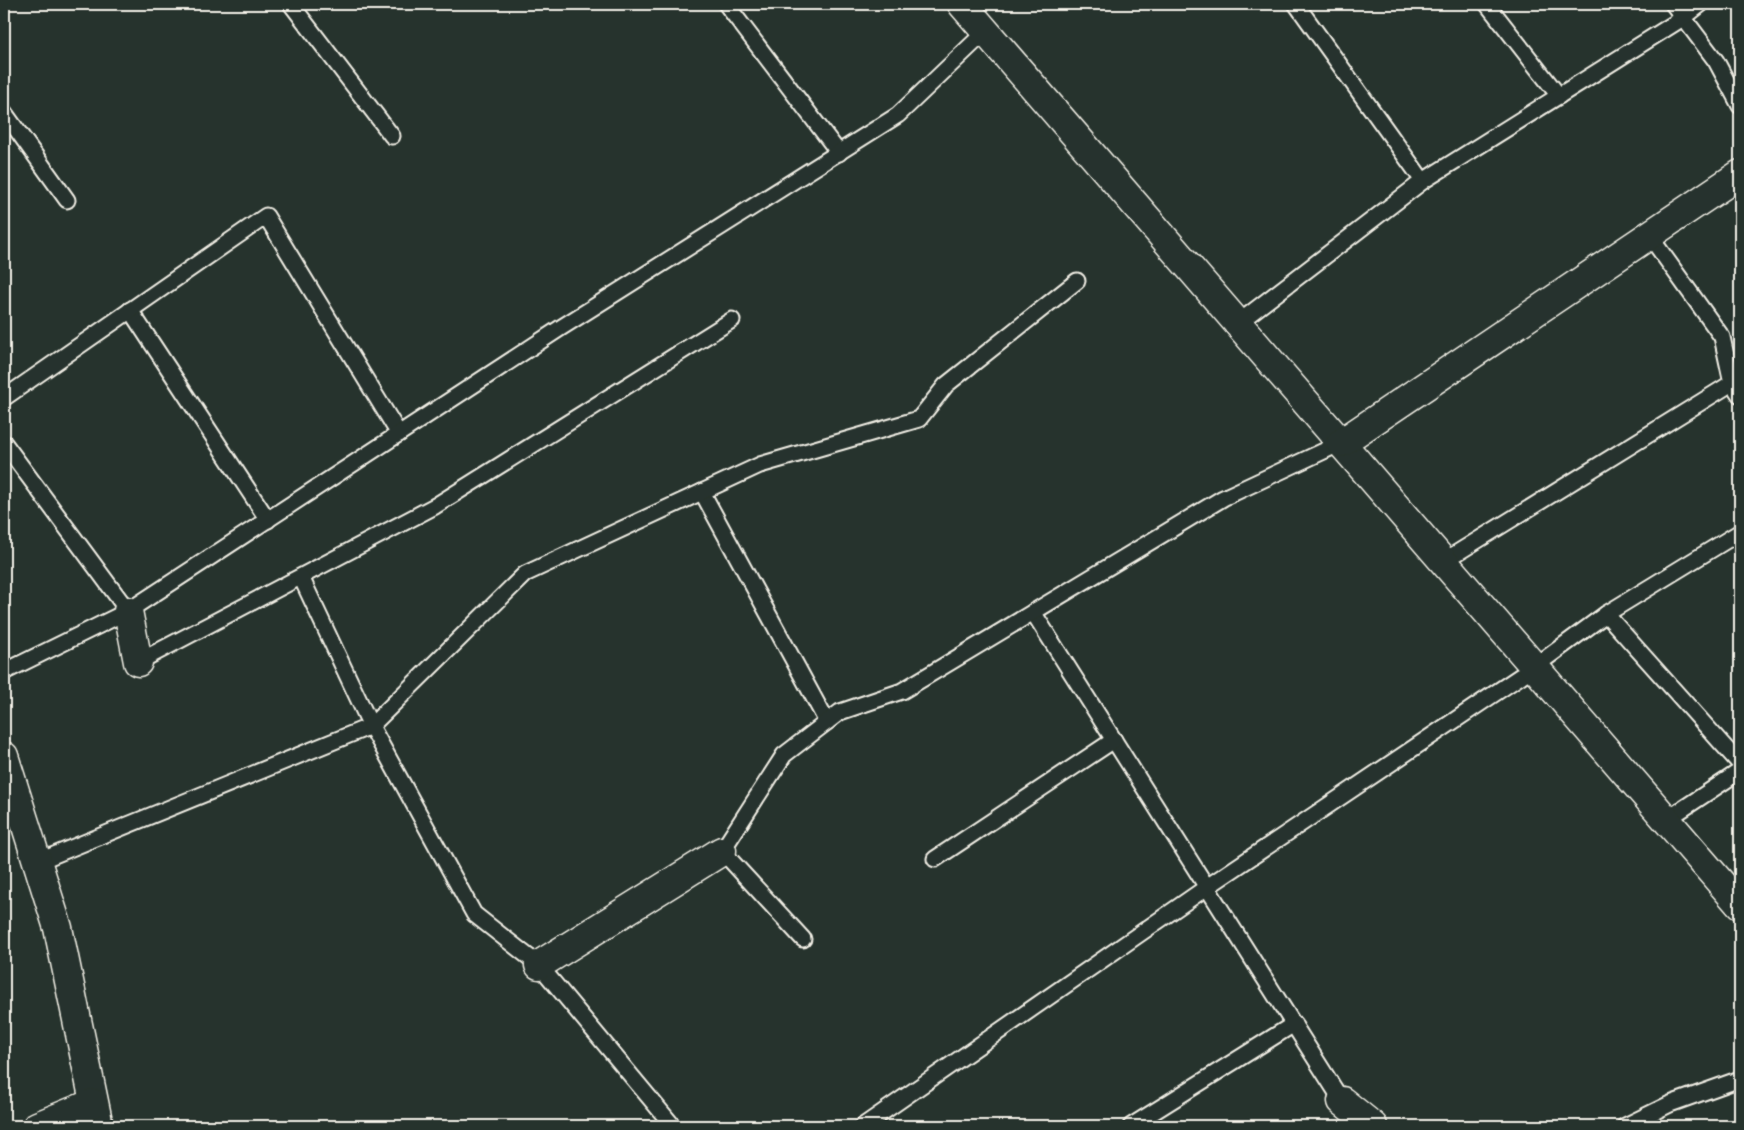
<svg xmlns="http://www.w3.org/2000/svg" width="1744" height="1130" font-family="'Gochi Hand',sans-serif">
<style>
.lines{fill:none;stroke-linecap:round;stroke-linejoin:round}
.lane-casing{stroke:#f4f1e8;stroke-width:19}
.street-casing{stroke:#f4f1e8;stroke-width:31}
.lane{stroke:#26332d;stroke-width:15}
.street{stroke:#26332d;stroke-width:28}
</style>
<rect width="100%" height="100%" fill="#26332d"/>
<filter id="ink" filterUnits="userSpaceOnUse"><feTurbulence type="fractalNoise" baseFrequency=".02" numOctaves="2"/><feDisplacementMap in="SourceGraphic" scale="10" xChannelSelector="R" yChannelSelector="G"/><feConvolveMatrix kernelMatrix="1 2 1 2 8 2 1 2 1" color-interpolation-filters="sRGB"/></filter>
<g filter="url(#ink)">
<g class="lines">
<g class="lane-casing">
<g id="lane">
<polyline points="291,4 392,136"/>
<polyline points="726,4 839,153"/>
<polyline points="1296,4 1423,181"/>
<polyline points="1487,4 1559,96"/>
<polyline points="1673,4 1716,61 1740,106"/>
<polyline points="4,112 67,200"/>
<polyline points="1649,235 1722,337 1732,383 1740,395"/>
<polyline points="130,310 268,520"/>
<polyline points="1238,323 1423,181 1683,18 1701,4"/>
<polyline points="4,398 266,216 399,434"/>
<polyline points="4,443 128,611"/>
<polyline points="702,492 827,722"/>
<polyline points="1444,561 1740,378"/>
<polyline points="1033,612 1342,1101"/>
<polyline points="1606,614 1740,764"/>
<polyline points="138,662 435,506 732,320"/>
<polyline points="4,672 128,611 562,327 898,115 986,31"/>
<polyline points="1666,820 1740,771"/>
<polyline points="935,859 1114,740"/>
<polyline points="37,862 371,726 301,577"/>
<polyline points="803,939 722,851 784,755 840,712 902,691 1223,498 1341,443"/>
<polyline points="673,1126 539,965 474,914 371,726 525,574 760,465 919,419 946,385 1077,281"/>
<polyline points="863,1126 1207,887 1534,667 1606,614 1740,532"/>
<polyline points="1131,1126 1294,1024"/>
<polyline points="1625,1126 1670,1104 1740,1079"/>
</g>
</g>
<g class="street-casing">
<g id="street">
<polyline points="962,4 1740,905"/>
<polyline points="1341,443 1740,174"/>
<polyline points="128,611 138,662"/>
<polyline points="4,756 58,928 99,1126"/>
<polyline points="539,965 722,851"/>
<polyline points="1342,1101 1373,1126"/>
<polyline points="37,1126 93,1103"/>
</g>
</g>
<use href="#lane" class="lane"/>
<use href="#street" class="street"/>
</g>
</g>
<rect width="1744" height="1130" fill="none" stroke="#26332d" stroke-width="20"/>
<rect x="10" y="10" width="1724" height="1110" fill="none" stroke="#f4f1e8" stroke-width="2" filter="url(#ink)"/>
</svg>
